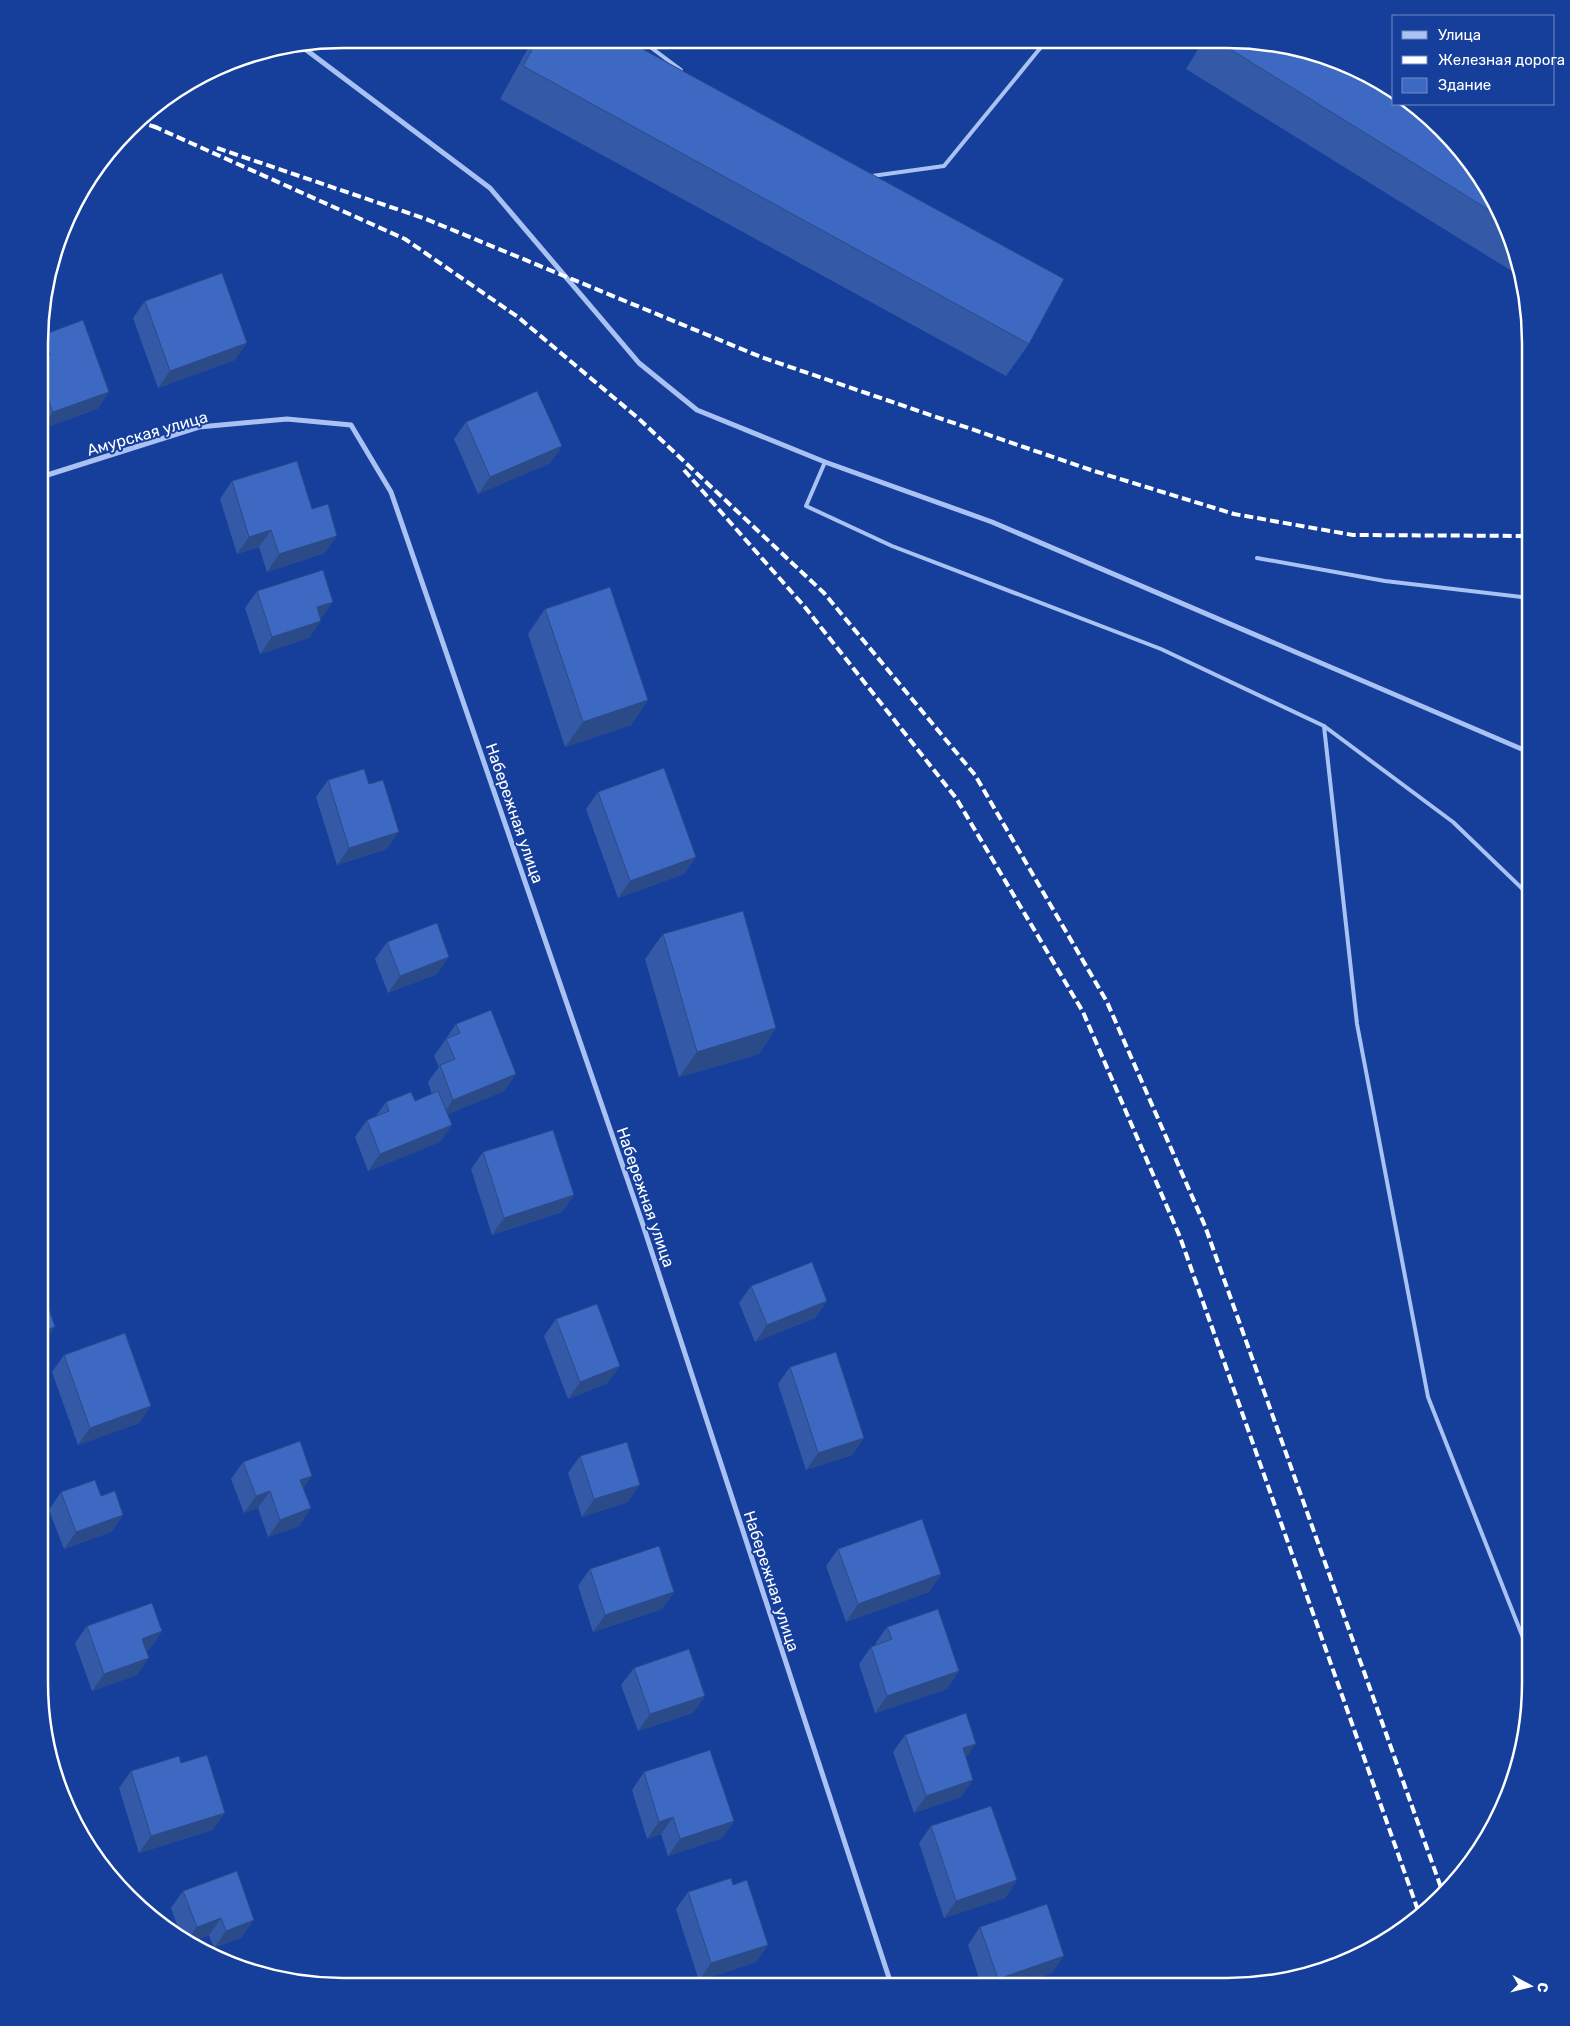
<svg xmlns="http://www.w3.org/2000/svg" width="1570" height="2026" font-family="Rubik,sans-serif">
<style>
.lines{fill:none;stroke-linecap:round;stroke-linejoin:round}
.lane{stroke:#aac2f3;stroke-width:4}
.street{stroke:#aac2f3;stroke-width:5}
.rail{stroke:#fff;stroke-width:4;stroke-dasharray:9 4;stroke-linecap:butt}
.wall{fill:#345aa7}
.shaded-wall{fill:#2b4a88}
.building{fill:#3d69c2;stroke:#2b4a88}
.labels{text-anchor:middle;stroke-width:4;stroke-linejoin:round;paint-order:stroke}
.street-label{font-size:16px;fill:#fff;stroke:#153f9b}
.rim{fill:none;stroke:#fff;stroke-width:2.5}
</style>
<rect width="100%" height="100%" fill="#153f9b"/>
<g class="lines">
<g class="lane">
<polyline points="641,40 681,70"/>
<polyline points="872,176 944,166 1046,41"/>
<polyline points="825,462 806,506 892,546 1161,649 1324,726 1453,822 1531,897"/>
<polyline points="1257,558 1385,581 1531,598"/>
<polyline points="1324,726 1357,1024 1428,1397 1531,1658"/>
</g>
<g class="street">
<polyline points="301,46 490,188 639,363 697,410 825,462 992,522 1531,753"/>
<polyline points="41,477 199,427 287,419 351,425 391,492 641,1219 892,1987"/>
</g>
<g class="rail">
<polyline points="137,121 158,128"/>
<polyline points="153,126 405,239 518,317 638,418 824,593 975,775 1107,1002 1205,1226 1444,1896"/>
<polyline points="217,148 426,219 761,357 1091,470 1234,514 1353,535 1531,536"/>
<polyline points="684,470 804,606 956,798 1083,1012 1180,1237 1420,1916"/>
</g>
</g>
<g class="wall">
<polygon points="533,39 626,40 1029,344 1006,376 500,99"/>
<polygon points="1203,41 1267,41 1491,191 1521,264 1523,278 1186,69"/>
<polygon points="145,301 235,360 158,388 133,318"/>
<polygon points="43,335 109,392 97,409 41,429 41,336"/>
<polygon points="466,422 562,446 550,463 478,494 454,439"/>
<polygon points="232,481 325,553 267,572 259,547 237,554 220,499"/>
<polygon points="257,591 321,619 309,638 260,654 245,608"/>
<polygon points="545,609 648,700 631,725 565,747 528,634"/>
<polygon points="328,780 387,849 337,865 316,797"/>
<polygon points="598,792 696,857 684,874 618,898 586,809"/>
<polygon points="663,934 776,1028 759,1054 679,1077 645,959"/>
<polygon points="387,942 437,974 388,993 375,959"/>
<polygon points="456,1024 516,1074 504,1091 448,1114 440,1142 368,1171 355,1137 367,1120 376,1116 386,1102 415,1101 432,1094 428,1082 439,1067 434,1056"/>
<polygon points="483,1152 574,1195 562,1212 492,1235 471,1169"/>
<polygon points="751,1286 827,1301 815,1318 755,1342 739,1303"/>
<polygon points="556,1319 608,1383 568,1399 544,1336"/>
<polygon points="64,1355 151,1406 139,1423 78,1445 52,1372"/>
<polygon points="790,1367 864,1438 852,1455 806,1470 778,1384"/>
<polygon points="580,1456 628,1502 582,1517 568,1473"/>
<polygon points="243,1462 311,1508 299,1526 268,1537 258,1508 244,1513 231,1479"/>
<polygon points="61,1492 101,1496 123,1515 111,1532 64,1549 49,1510"/>
<polygon points="838,1549 941,1574 929,1592 846,1622 826,1566"/>
<polygon points="590,1569 674,1592 662,1609 593,1632 578,1586"/>
<polygon points="87,1626 162,1631 150,1649 146,1650 137,1675 92,1691 75,1643"/>
<polygon points="887,1627 959,1671 947,1689 875,1713 859,1664 871,1647 876,1645 875,1644"/>
<polygon points="634,1668 705,1696 693,1713 638,1731 621,1685"/>
<polygon points="905,1735 961,1797 914,1813 893,1752"/>
<polygon points="181,1763 213,1830 139,1853 119,1788 131,1771"/>
<polygon points="644,1772 734,1821 722,1838 668,1856 661,1834 647,1839 632,1790"/>
<polygon points="931,1826 1017,1880 1005,1898 944,1918 919,1843"/>
<polygon points="237,1871 242,1937 214,1948 209,1935 187,1943 183,1941 171,1908 183,1891"/>
<polygon points="733,1885 768,1945 756,1962 699,1981 676,1909 688,1892"/>
<polygon points="980,1927 1052,1973 1014,1987 982,1987 968,1945"/>
</g>
<g class="shaded-wall">
<polygon points="247,343 235,360 158,388 170,371"/>
<polygon points="109,392 97,409 41,429 53,412"/>
<polygon points="562,446 550,463 478,494 490,477"/>
<polygon points="271,530 259,547 237,554 249,537"/>
<polygon points="337,536 325,553 267,572 279,554"/>
<polygon points="333,602 321,619 317,607"/>
<polygon points="321,621 309,638 260,654 272,637"/>
<polygon points="648,700 631,725 565,747 583,722"/>
<polygon points="399,832 387,849 337,865 349,848"/>
<polygon points="696,857 684,874 618,898 630,881"/>
<polygon points="449,957 437,974 388,993 400,976"/>
<polygon points="776,1028 759,1054 679,1077 697,1052"/>
<polygon points="516,1074 504,1091 441,1117 453,1100"/>
<polygon points="452,1125 440,1142 368,1171 380,1154"/>
<polygon points="574,1195 562,1212 492,1235 504,1218"/>
<polygon points="827,1301 815,1318 755,1342 767,1325"/>
<polygon points="55,1327 43,1344 39,1345 39,1332"/>
<polygon points="620,1366 608,1383 568,1399 580,1382"/>
<polygon points="151,1406 139,1423 78,1445 90,1428"/>
<polygon points="864,1438 852,1455 806,1470 818,1453"/>
<polygon points="312,1476 300,1493 300,1480"/>
<polygon points="640,1485 628,1502 582,1517 594,1499"/>
<polygon points="270,1491 258,1508 244,1513 256,1496"/>
<polygon points="311,1508 299,1526 268,1537 280,1520"/>
<polygon points="123,1515 111,1532 64,1549 76,1532"/>
<polygon points="941,1574 929,1592 846,1622 858,1604"/>
<polygon points="674,1592 662,1609 593,1632 605,1615"/>
<polygon points="162,1631 150,1649 130,1656 142,1639"/>
<polygon points="149,1658 137,1675 92,1691 104,1674"/>
<polygon points="959,1671 947,1689 875,1713 887,1696"/>
<polygon points="705,1696 693,1713 638,1731 650,1714"/>
<polygon points="976,1744 964,1761 963,1748"/>
<polygon points="973,1780 961,1797 914,1813 926,1796"/>
<polygon points="225,1813 213,1830 139,1853 151,1836"/>
<polygon points="673,1817 661,1834 647,1839 659,1822"/>
<polygon points="734,1821 722,1838 668,1856 680,1839"/>
<polygon points="1017,1880 1005,1898 944,1918 956,1901"/>
<polygon points="221,1918 209,1935 187,1943 186,1942 197,1927"/>
<polygon points="254,1920 242,1937 214,1948 226,1931"/>
<polygon points="768,1945 756,1962 699,1981 711,1963"/>
<polygon points="1064,1956 1052,1973 1014,1987 993,1987 998,1979"/>
</g>
<g class="building">
<polygon points="538,39 626,40 1064,279 1029,344 523,66"/>
<polygon points="1217,41 1267,41 1343,62 1394,89 1394,104 1412,104 1456,142 1491,191 1502,218"/>
<polygon points="222,273 247,343 170,371 145,301"/>
<polygon points="83,320 109,392 53,412 41,380 41,358 50,355 43,335"/>
<polygon points="537,391 562,446 490,477 466,422"/>
<polygon points="297,461 312,509 328,504 337,536 279,554 271,530 249,537 232,481"/>
<polygon points="323,570 333,602 317,607 321,621 272,637 257,591"/>
<polygon points="610,587 648,700 583,722 545,609"/>
<polygon points="664,768 696,857 630,881 598,792"/>
<polygon points="364,769 369,784 383,780 399,832 349,848 328,780"/>
<polygon points="743,911 776,1028 697,1052 663,934"/>
<polygon points="437,923 449,957 400,976 387,942"/>
<polygon points="491,1010 516,1074 453,1100 440,1065 455,1059 446,1039 460,1033 456,1024"/>
<polygon points="438,1091 452,1125 380,1154 367,1120 389,1111 386,1102 411,1092 415,1101"/>
<polygon points="553,1130 574,1195 504,1218 483,1152"/>
<polygon points="812,1262 827,1301 767,1325 751,1286"/>
<polygon points="40,1283 55,1327 39,1332"/>
<polygon points="597,1304 620,1366 580,1382 556,1319"/>
<polygon points="125,1333 151,1406 90,1428 64,1355"/>
<polygon points="836,1352 864,1438 818,1453 790,1367"/>
<polygon points="300,1441 312,1476 300,1480 311,1508 280,1520 270,1491 256,1496 243,1462"/>
<polygon points="627,1442 640,1485 594,1499 580,1456"/>
<polygon points="95,1480 101,1496 115,1491 123,1515 76,1532 61,1492"/>
<polygon points="922,1519 941,1574 858,1604 838,1549"/>
<polygon points="659,1546 674,1592 605,1615 590,1569"/>
<polygon points="152,1603 162,1631 142,1639 149,1658 104,1674 87,1626"/>
<polygon points="938,1609 959,1671 887,1696 871,1647 892,1639 887,1627"/>
<polygon points="689,1649 705,1696 650,1714 634,1668"/>
<polygon points="966,1713 976,1744 963,1748 973,1780 926,1796 905,1735"/>
<polygon points="710,1750 734,1821 680,1839 673,1817 659,1822 644,1772"/>
<polygon points="207,1755 225,1813 151,1836 131,1771 179,1756 181,1763"/>
<polygon points="991,1806 1017,1880 956,1901 931,1826"/>
<polygon points="237,1871 254,1920 226,1931 221,1918 197,1927 183,1891"/>
<polygon points="731,1878 733,1885 747,1880 768,1945 711,1963 688,1892"/>
<polygon points="1047,1904 1064,1956 998,1979 980,1927"/>
<polygon points="1123,1981 1125,1987 1106,1987"/>
</g>
<g class="labels">
<g class="street-label">
<text transform="translate(147 433) rotate(-16)" y="6">Амурская улица</text>
<text transform="translate(515 813) rotate(71)" y="6">Набережная улица</text>
<text transform="translate(646 1197) rotate(71)" y="6">Набережная улица</text>
<text transform="translate(772 1581) rotate(72)" y="6">Набережная улица</text>
</g>
</g>
<path d="M0 0H1570V2026H0ZM343 48H1227A295 295 0 0 1 1522 343V1683A295 295 0 0 1 1227 1978H343A295 295 0 0 1 48 1683V343A295 295 0 0 1 343 48Z" fill="#153f9b" fill-rule="evenodd"/>
<path class="rim" d="M343 48H1227A295 295 0 0 1 1522 343V1683A295 295 0 0 1 1227 1978H343A295 295 0 0 1 48 1683V343A295 295 0 0 1 343 48Z"/>
<rect x="1392" y="15" width="162" height="90" fill="#153f9b" stroke="#738cc3"/>
<rect x="1402" y="31" width="25" height="8" fill="#aac2f3" stroke="#738cc3"/>
<text x="1438" y="40" font-size="15" fill="#ffffff">Улица</text>
<rect x="1402" y="56" width="25" height="8" fill="#ffffff" stroke="#738cc3"/>
<text x="1438" y="65" font-size="15" fill="#ffffff">Железная дорога</text>
<rect x="1402" y="78" width="25" height="15" fill="#3d69c2" stroke="#738cc3"/>
<text x="1438" y="90" font-size="15" fill="#ffffff">Здание</text>
<g transform="translate(1530 1986) rotate(97)" stroke="#153f9b" stroke-width="4" paint-order="stroke">
<path d="M0-4L9 19L0 12L-9 19Z" fill="#ffffff"/>
<text y="-8" font-size="14" font-weight="bold" text-anchor="middle" fill="#ffffff">С</text>
</g>
</svg>
